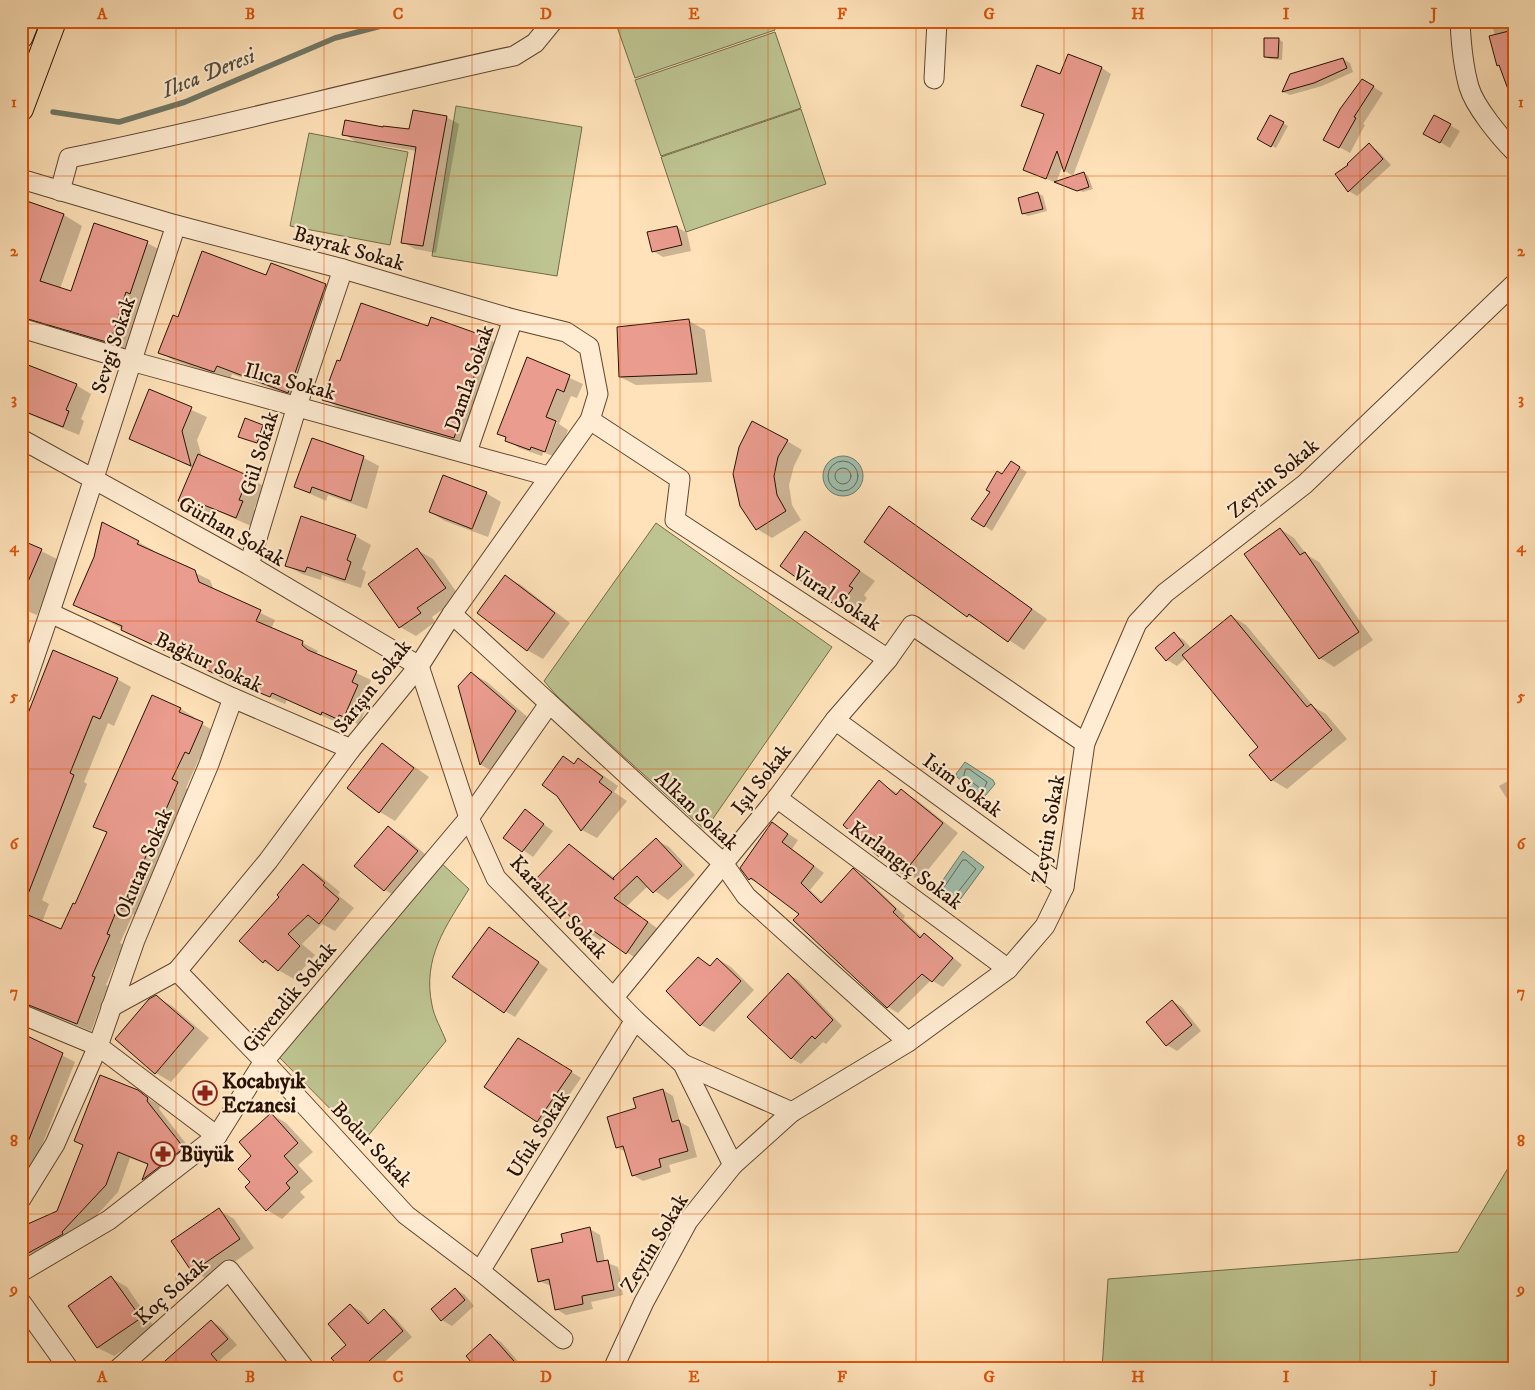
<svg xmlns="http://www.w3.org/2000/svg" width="1535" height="1390" font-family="'IM FELL DW Pica',serif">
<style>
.green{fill:#bdc491;stroke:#736a4a}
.water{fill:#a0beac;stroke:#707968}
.shadow{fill:#0003}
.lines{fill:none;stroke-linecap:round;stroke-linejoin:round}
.shore{stroke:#646857;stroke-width:1}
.stream{stroke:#707968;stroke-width:5.5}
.building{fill:#ea9c8f;stroke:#291102}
.minor-casing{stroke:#5e4530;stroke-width:21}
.major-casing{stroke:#291102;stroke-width:26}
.minor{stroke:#ffecd2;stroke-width:19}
.major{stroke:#ffe2b9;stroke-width:24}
.grid{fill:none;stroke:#de550c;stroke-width:1;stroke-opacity:0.55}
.labels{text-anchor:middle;stroke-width:4.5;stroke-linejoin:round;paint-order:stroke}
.street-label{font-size:21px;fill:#291102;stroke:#ffecd2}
.poi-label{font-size:21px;font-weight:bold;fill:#291102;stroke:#ffecd2;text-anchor:start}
.water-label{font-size:22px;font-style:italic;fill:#534e3e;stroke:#ffecd2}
.neatline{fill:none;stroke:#de550c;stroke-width:2}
.grid-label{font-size:16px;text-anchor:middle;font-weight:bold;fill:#de550c}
</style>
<rect width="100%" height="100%" fill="#ffe2b9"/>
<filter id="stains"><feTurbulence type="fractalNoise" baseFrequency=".004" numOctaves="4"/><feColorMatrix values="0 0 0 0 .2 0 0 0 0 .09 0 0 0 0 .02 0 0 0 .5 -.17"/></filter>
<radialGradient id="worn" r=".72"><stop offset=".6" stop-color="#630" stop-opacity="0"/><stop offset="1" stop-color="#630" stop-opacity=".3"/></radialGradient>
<g class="green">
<polygon points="615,21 772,21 775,30 635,78"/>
<polygon points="775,32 801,108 661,156 635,80"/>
<polygon points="456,106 582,127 557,276 432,256"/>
<polygon points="801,109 826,184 686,232 661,157"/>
<polygon points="309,133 408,152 390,245 290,226"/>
<polygon points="656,523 832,647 705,830 557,696 544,681"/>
<path d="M438 860 469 889C446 926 422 958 432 1005 434 1017 442 1030 446 1041L363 1142 277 1055Z"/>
<polygon points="1514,1158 1514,1369 1102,1369 1108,1279 1458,1252"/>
</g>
<g class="water">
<circle cx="843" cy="476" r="20"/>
<polygon points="965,762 993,780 995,784 985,796 982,796 957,777 956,774"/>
<polygon points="963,851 984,867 956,905 936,890"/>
</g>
<g class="shadow">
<polygon points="1491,21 1508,21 1514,41 1514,84 1511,85 1502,68 1498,65 1495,36"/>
<polygon points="1278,39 1283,42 1282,60 1270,59 1265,57"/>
<polygon points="1343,59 1350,63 1353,72 1322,86 1290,95 1283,92 1291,75"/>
<polygon points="1102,68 1111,74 1073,176 1065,171 1063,165 1056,183 1025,169 1045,115 1023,105 1061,75"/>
<polygon points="1372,86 1383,93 1363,124 1365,125 1350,153 1325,139"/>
<polygon points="1270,116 1288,126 1276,148 1259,139"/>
<polygon points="1434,116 1460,131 1450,148 1425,133"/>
<polygon points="446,117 459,124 436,253 415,249 402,242 417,151 356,142 344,134 384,129 410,131"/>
<polygon points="1369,145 1377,150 1391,165 1357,196 1349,191"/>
<polygon points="1084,173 1088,176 1093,189 1083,192 1060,184"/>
<polygon points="1038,193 1043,196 1047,211 1028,216 1024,214 1019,199"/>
<polygon points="21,200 64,215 82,226 60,289 72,293 147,243 166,253 128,353 21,322"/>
<polygon points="677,227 687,233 691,251 663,257 653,251"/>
<polygon points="267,277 326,285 341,294 304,400 232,374 230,380 175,361 159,352 178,318"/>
<polygon points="431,319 487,338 502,347 469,446 339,408 324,399 428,328"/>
<polygon points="689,321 705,330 712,382 636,385 620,377"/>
<polygon points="528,359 583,384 577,398 571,396 559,424 568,430 558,458 545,453 557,422 554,422 542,456 519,448 499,433"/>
<polygon points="21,385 76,385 91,394 81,419 84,421 79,435 21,411"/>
<polygon points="150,391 207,417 197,440 202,457 264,486 254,509 257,511 251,526 215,510 212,517 179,500 193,468 130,438"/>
<polygon points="245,420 267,429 262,445 244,439"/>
<polygon points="312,439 364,458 379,466 367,509 328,495 326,501 295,487"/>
<polygon points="787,441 802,450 794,466 789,485 792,505 801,520 772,538 757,529 741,505"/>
<polygon points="1011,463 1027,472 992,531 973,518"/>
<polygon points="486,493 501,502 488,537 445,521 430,512"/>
<polygon points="890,507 1047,619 1024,650 984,624 968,616 865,542"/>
<polygon points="1280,529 1294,538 1307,555 1319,562 1373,640 1334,667 1320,658"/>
<polygon points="805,533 875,581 864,595 867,598 860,608 857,606 851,613 782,565"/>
<polygon points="355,536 371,545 362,569 366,572 361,588 322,575 321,580 302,574 286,565"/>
<polygon points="21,541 59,560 37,615 27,611 21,629"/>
<polygon points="138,542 153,550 152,552 210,580 214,590 275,620 271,629 303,643 318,651 316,654 371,680 367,691 372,694 359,725 354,722 352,726 337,720 336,722 287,700 285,704 195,665 75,605"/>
<polygon points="417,550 433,559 460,597 432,617 435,622 416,636 400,627"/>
<polygon points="506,577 521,585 570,623 543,659 527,650"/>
<polygon points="1231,616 1246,625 1314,707 1326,714 1347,739 1287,789 1272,780 1260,748 1186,658 1177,666 1167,660 1174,634 1184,640 1192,649"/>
<polygon points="471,673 487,682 531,720 496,773 481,765 460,687"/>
<polygon points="117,679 131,687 114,726 108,723 84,782 87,784 42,900 49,904 42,922 62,930 76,906 107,833 95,826 152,697 181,709 194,717 193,719 216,732 203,761 199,759 186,788 192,791 137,916 133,914 120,943 123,945 106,985 108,986 91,1031 21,1003 21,752"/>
<polygon points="382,744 429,777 395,821 380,812"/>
<polygon points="564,758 575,764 579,760 594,769 618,786 614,792 627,801 597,838 582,830"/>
<polygon points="1514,778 1514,805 1509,802 1499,786"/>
<polygon points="879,782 899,794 901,791 917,800 958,833 919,881 879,856"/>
<polygon points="525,811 553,831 533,857 505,837"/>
<polygon points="388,828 404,836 433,861 400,899 385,890 356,866"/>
<polygon points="782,830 798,840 792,849 824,873 810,890 823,902 853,870 864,876 905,916 903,919 922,937 924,935 934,941 962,965 943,987 931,980 898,1013 888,1007 801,914 761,884 749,879"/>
<polygon points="656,840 669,847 695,875 668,900 648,886 627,906 661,931 640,961 604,937 600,940 587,932 536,880 569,846 615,878"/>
<polygon points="303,865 318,874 340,892 338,895 354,908 335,931 322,924 302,944 315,955 294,979 264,962 281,897"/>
<polygon points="489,928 548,969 515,1017 505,1011"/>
<polygon points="698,959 711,966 718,959 731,967 754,990 714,1032 701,1025"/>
<polygon points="788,974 798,980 842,1026 826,1044 823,1042 801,1064 791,1058"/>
<polygon points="156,997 172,1006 209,1038 171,1082 156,1073"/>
<polygon points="1172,1001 1182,1007 1201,1031 1177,1051 1167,1045"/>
<polygon points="21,1035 75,1062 38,1155 21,1182"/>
<polygon points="529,1045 581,1078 547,1127 537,1121"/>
<polygon points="663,1090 673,1096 680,1122 689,1127 697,1157 669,1165 671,1172 643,1181 633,1175 627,1153 617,1147 638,1109"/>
<polygon points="137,1091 160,1106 159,1109 195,1155 155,1186 144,1180 149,1165 130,1158 118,1192 74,1240 37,1262 25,1255 58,1212"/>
<polygon points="271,1114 286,1123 313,1152 298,1165 313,1181 300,1192 305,1197 282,1219 267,1210 252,1182"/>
<polygon points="219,1210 234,1219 254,1248 209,1280 193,1271"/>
<polygon points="590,1229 600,1235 605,1262 618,1267 623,1295 591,1302 593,1309 566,1315 556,1309 551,1286 539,1281 564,1243"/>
<polygon points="111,1278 127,1287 155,1328 114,1356 98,1348 70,1306"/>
<polygon points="455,1289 465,1295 474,1306 452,1326 442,1320"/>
<polygon points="351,1306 361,1311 371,1323 384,1311 394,1317 412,1337 379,1367 380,1369 342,1369 348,1345"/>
<polygon points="211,1321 221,1327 237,1345 220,1360 228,1369 170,1369"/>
<polygon points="490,1336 501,1342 524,1368 532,1362 543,1369 479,1369"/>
</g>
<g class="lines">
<g class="shore">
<circle cx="843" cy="476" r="15"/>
<circle cx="843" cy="476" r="8"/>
<polygon points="966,769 969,769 987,782 984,789 981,789 964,776"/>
<polygon points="963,860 966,860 976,869 954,897 944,888"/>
</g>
<polyline class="stream" points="53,112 119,122 185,102 335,38 400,21"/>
</g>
<g class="building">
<polygon points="1509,31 1514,55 1512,100 1499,65 1497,66 1489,36"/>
<polygon points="1264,38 1279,38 1278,58 1264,57"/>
<polygon points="1068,54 1102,67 1064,172 1057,151 1046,179 1023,170 1044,114 1021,106 1037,65 1060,74"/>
<polygon points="1343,58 1347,68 1314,83 1282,92 1290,74"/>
<polygon points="1362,79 1374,86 1354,117 1356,118 1339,148 1323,140 1340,109"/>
<polygon points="413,110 447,116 423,246 401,243 416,147 342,135 345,120 383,127 383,126 409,129"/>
<polygon points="1270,115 1284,122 1271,147 1257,139"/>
<polygon points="1434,115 1451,124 1440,143 1423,134"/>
<polygon points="1369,143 1383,159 1348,192 1335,174 1348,165 1347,164"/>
<polygon points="1084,172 1089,187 1077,191 1054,182"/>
<polygon points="1038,192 1043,209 1022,214 1018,198"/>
<polygon points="21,199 64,214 40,281 71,291 94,223 148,241 130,294 126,292 110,343 21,317"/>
<polygon points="677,226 682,245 652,252 647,232"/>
<polygon points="202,251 266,275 271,263 326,284 288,393 217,366 214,372 158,353 173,315 178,317"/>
<polygon points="361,303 428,326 431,317 487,337 454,438 322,400 337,360 340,361"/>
<polygon points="689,319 697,374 619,377 617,327"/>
<polygon points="527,357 570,375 564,392 557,389 546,417 556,421 545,452 531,447 530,450 505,441 506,437 497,434"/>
<polygon points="28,365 77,384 66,410 69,411 63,427 21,410 21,381"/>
<polygon points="149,389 192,407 182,431 191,466 129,439"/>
<polygon points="245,418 263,425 257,443 238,437"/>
<polygon points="752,421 788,440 778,457 774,476 777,495 786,511 756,530 740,506 733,474 739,447"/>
<polygon points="312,438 364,456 351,501 312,487 310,493 294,487"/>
<polygon points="198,454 249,476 239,500 243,501 236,518 199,503 197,509 178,501"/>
<polygon points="1011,461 1020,467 984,527 971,519 990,492 986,490 997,471 1002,474"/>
<polygon points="443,475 487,492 472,529 429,512"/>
<polygon points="889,506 1032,609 1008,642 969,614 967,617 864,542"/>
<polygon points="301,516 356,535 347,560 351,562 345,580 307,567 305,572 285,566"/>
<polygon points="102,522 139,541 137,544 195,570 199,582 261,610 256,621 303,641 302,645 308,650 357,671 352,682 358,685 344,717 339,715 337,719 322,712 321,715 272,693 270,697 228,680 121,630 122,626 73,605 94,557"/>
<polygon points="1280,528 1300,555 1305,552 1359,632 1319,659 1244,554"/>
<polygon points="805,531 860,571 849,586 853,588 844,600 841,598 835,605 780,566"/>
<polygon points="21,540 42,549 21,598"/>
<polygon points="417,548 446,588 417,608 421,613 399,628 368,584"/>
<polygon points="505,575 555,613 527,651 477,613"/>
<polygon points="1231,615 1307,707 1311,704 1332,730 1271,781 1249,755 1258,747 1182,655"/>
<polygon points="1174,632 1184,645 1166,661 1155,648"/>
<polygon points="53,650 118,678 100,719 93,716 70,773 74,775 23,907 21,731"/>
<polygon points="471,672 516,711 480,765 458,686"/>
<polygon points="152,695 181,708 179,712 203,722 189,754 185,752 172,779 178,782 164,814 167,815 153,850 149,849 123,909 118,907 107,934 110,935 92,976 95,977 77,1024 21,1002 21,912 61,929 73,903 75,904 107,832 93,827"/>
<polygon points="382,743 414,768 379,813 347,788"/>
<polygon points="563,756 574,764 578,758 603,777 599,782 612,792 581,831 557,796 542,785"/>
<polygon points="879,780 896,795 901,789 943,823 903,874 880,855 879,857 843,825"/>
<polygon points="525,809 544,824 522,852 503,838"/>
<polygon points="772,822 788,834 782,842 814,866 801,883 821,903 853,868 896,909 893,912 920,938 924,933 953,958 932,982 922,974 887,1008 793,920 799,914 751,878 749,880 740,868"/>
<polygon points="388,826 418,851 384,891 354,866"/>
<polygon points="656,838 682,866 653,893 637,876 614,898 648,922 626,954 591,929 586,933 535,880 569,844 614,880 613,878"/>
<polygon points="303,864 325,883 323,885 339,899 319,924 308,915 288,934 300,946 278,971 265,960 263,963 239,941 279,897 277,895"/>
<polygon points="489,927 539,962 504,1013 452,977"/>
<polygon points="698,957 710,966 717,958 741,981 700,1026 666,991"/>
<polygon points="788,973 833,1020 815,1039 812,1036 791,1059 747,1017"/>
<polygon points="156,995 194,1028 155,1074 115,1039 149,999"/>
<polygon points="1172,1000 1192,1025 1166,1046 1146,1022"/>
<polygon points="21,1033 63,1053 22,1157 21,1156"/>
<polygon points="518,1038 572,1071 537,1122 484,1087"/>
<polygon points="100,1075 138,1090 148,1098 147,1101 184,1148 142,1180 148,1164 118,1152 106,1185 62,1232 63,1234 21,1257 21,1227 57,1211 83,1145 74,1141"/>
<polygon points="663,1089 672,1122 679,1120 688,1151 659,1159 661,1167 632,1176 623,1146 616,1148 607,1117 636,1108 633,1098"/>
<polygon points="271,1113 298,1143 284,1156 298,1172 286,1183 290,1188 266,1211 245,1187 250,1182 238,1169 251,1156 239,1142"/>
<polygon points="219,1208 240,1239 192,1272 171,1241"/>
<polygon points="590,1227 597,1262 608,1260 614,1290 582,1296 583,1304 555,1310 549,1279 538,1282 531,1249 563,1242 561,1234"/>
<polygon points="111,1276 141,1318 97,1348 68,1306"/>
<polygon points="455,1288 465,1300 441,1321 431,1309"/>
<polygon points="350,1304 368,1324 384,1309 403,1331 369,1361 376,1369 341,1369 331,1358 346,1345 328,1324"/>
<polygon points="211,1320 228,1339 211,1354 224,1369 156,1369"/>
<polygon points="490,1334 521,1369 477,1369 466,1356"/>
</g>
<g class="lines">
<g class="minor-casing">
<g id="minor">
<path d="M1460 21C1461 43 1463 66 1469 87 1475 107 1500 137 1514 151"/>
<polyline points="934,79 937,21"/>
<polyline points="21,179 176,225 343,269 513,319 566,332 589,347 598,394 590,420 452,614 419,666 351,749 268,861 177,971"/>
<path d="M60 191 69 158C218 128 365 88 514 56L535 43 553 21"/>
<polyline points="21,328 131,361 548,476"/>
<polyline points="590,420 680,479 675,520 888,659 912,625 1085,743"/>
<polyline points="21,439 249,565 419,666 469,818 496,878 635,1020 683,1064 733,1165"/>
<polyline points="467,452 513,319"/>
<polyline points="249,565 297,406 343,269"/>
<polyline points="50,613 233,698 351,749"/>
<polyline points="452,614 723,863 746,896 908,1042"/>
<path d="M21 696C76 540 124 382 176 225"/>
<polyline points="835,720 1064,887"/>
<polyline points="777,798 1008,969"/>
<polyline points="614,997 777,798 835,720 888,659"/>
<polyline points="111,1007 177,971 264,1061 406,1215 480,1271 563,1339"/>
<polyline points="21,1014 98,1046 217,1136"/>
<polyline points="683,1064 792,1112"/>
<polyline points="21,1199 55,1144 98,1046 135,940 209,764 233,698"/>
<polyline points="480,1271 635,1020"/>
<polyline points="21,1272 109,1220 217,1136 264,1061 469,818 549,704"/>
<polyline points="21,1302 69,1369"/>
<polyline points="118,1369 229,1270 305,1369"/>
<polyline points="613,1369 644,1302 688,1221 733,1165 792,1112 908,1042 1008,969 1045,926 1064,887 1085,743 1137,623 1165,593 1305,484 1514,284"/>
</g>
</g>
<g class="major-casing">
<g id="major">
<polyline points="21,36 27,21"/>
<polyline points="21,109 54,21"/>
</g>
</g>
<use href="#minor" class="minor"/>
<use href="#major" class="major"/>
</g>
<path class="grid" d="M176 21V1369M324 21V1369M472 21V1369M620 21V1369M768 21V1369M916 21V1369M1064 21V1369M1212 21V1369M1360 21V1369M21 176H1514M21 324H1514M21 472H1514M21 621H1514M21 769H1514M21 918H1514M21 1066H1514M21 1214H1514"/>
<defs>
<g id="pharmacy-ring" transform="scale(1.25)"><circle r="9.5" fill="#ffecd2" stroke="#8f2418" stroke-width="1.5"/><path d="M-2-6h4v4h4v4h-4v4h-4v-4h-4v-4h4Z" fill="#8f2418"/></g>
</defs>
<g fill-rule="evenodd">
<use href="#pharmacy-ring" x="205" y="1093"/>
<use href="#pharmacy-ring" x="163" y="1154"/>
</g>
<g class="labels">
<g class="street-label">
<text transform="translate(349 248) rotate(16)" y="7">Bayrak Sokak</text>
<text transform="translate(113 345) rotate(-72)" y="7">Sevgi Sokak</text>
<text transform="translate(469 378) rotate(-71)" y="7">Damla Sokak</text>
<text transform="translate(290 381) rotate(15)" y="7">Ilıca Sokak</text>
<text transform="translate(259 453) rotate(-73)" y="7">Gül Sokak</text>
<text transform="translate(1273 478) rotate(-40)" y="7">Zeytin Sokak</text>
<text transform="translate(232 531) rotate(30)" y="7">Gürhan Sokak</text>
<text transform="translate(837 598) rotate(33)" y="7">Vural Sokak</text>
<text transform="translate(209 662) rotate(25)" y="7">Bağkur Sokak</text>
<text transform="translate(372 686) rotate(-52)" y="7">Sarışın Sokak</text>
<text transform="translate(761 779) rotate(-52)" y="7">Işıl Sokak</text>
<text transform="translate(963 785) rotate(36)" y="7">Isim Sokak</text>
<text transform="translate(697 810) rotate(43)" y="7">Alkan Sokak</text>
<text transform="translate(1048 829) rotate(-80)" y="7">Zeytin Sokak</text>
<text transform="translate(143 863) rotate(-67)" y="7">Okutan Sokak</text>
<text transform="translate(906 865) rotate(36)" y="7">Kırlangıç Sokak</text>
<text transform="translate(559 907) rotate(47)" y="7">Karakızlı Sokak</text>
<text transform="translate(289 997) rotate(-51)" y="7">Güvendik Sokak</text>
<text transform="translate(538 1134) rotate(-58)" y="7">Ufuk Sokak</text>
<text transform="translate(372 1144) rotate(47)" y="7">Bodur Sokak</text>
<text transform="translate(654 1243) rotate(-59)" y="7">Zeytin Sokak</text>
<text transform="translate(171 1291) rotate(-42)" y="7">Koç Sokak</text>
</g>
<g class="poi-label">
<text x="222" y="1088">Kocabıyık<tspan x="222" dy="24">Eczanesi</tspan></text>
<text x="180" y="1161">Büyük</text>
</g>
<g class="water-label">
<text transform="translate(208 72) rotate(-22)" y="8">Ilıca Deresi</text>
</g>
</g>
<rect width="1535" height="1390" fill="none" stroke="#ffe2b9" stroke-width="55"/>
<rect x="28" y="28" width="1480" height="1334" class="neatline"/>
<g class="grid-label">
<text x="102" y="19">A</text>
<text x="250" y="19">B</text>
<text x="398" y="19">C</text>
<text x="546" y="19">D</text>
<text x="694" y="19">E</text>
<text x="842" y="19">F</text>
<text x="989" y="19">G</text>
<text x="1138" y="19">H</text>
<text x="1286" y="19">I</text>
<text x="1434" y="19">J</text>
<text x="14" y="107">1</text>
<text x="1521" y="107">1</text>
<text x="14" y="256">2</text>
<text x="1521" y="256">2</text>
<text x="14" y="404">3</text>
<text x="1521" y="404">3</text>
<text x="14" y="552">4</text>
<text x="1521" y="552">4</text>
<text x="14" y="701">5</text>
<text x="1521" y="701">5</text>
<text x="14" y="849">6</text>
<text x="1521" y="849">6</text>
<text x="14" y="997">7</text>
<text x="1521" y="997">7</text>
<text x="14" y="1146">8</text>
<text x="1521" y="1146">8</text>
<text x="14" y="1294">9</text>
<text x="1521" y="1294">9</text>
<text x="102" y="1382">A</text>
<text x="250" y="1382">B</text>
<text x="398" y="1382">C</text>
<text x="546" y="1382">D</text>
<text x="694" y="1382">E</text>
<text x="842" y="1382">F</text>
<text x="989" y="1382">G</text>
<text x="1138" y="1382">H</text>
<text x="1286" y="1382">I</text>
<text x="1434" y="1382">J</text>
</g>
<rect width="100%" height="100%" filter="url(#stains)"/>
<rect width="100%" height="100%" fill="url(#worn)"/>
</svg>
